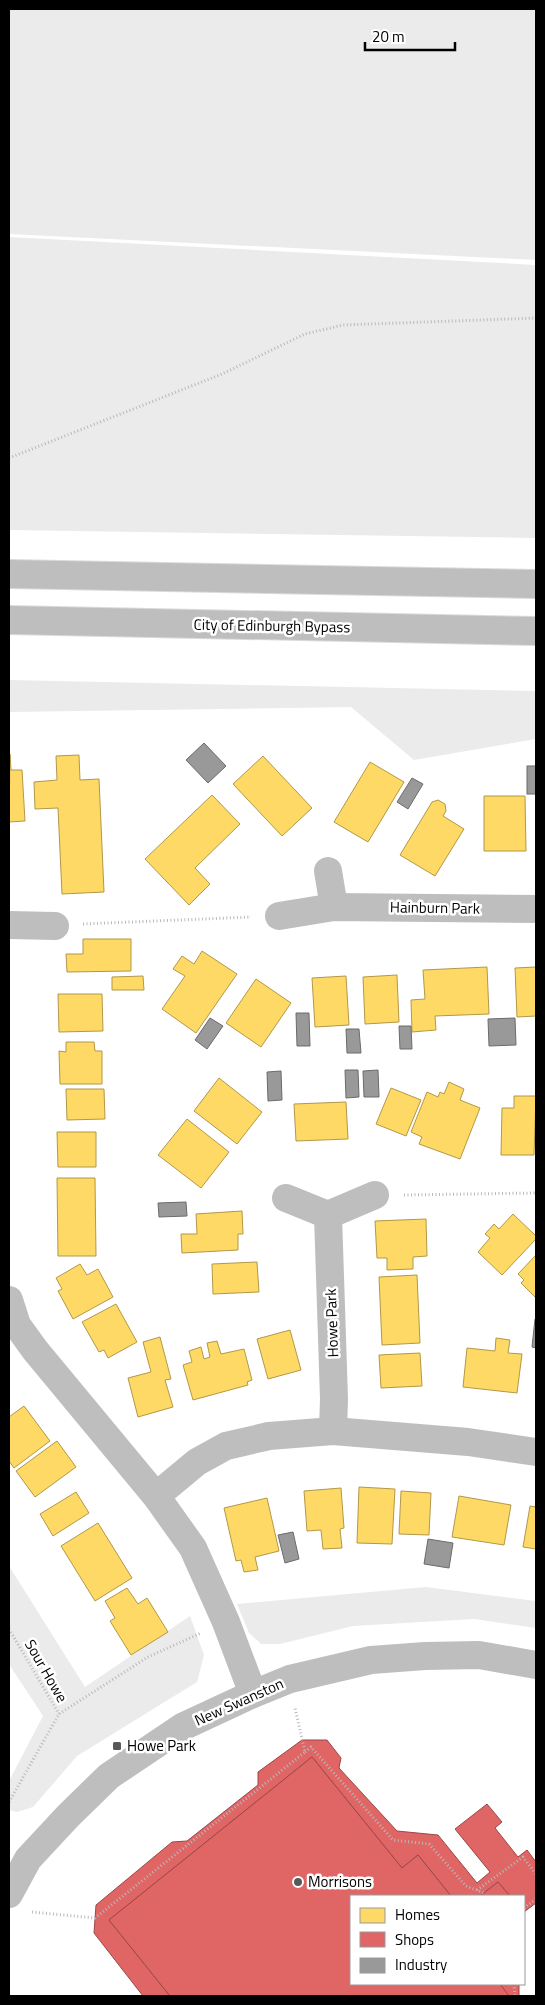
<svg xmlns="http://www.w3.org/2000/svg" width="545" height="2005" font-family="'Titillium Web',sans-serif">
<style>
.green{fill:#ebebeb}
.homes{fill:#ffd966;stroke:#b29847}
.shops{fill:#e06666;stroke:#9d4747}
.industry{fill:#999;stroke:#6b6b6b}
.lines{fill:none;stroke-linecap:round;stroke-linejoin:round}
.highway-casing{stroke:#dbdbdb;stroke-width:30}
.path{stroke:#b9b9b9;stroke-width:3;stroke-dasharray:1 2.5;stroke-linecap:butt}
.minor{stroke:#bebebe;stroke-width:28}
.highway{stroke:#bebebe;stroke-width:28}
.poi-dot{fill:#595959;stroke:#fff;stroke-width:2}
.labels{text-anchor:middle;stroke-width:5;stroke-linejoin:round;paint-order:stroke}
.street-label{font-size:15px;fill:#000;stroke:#fff}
.poi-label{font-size:15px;fill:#000;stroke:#fff;text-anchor:start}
</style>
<rect width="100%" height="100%" fill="#fff"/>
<g class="green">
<polygon points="9,9 536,9 536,260 9,234"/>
<polygon points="9,237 536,265 536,538 9,530"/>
<polygon points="9,680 536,691 536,739 414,760 351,707 9,712"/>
<polygon points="9,1566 85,1687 190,1616 204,1655 197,1682 77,1756 33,1807 17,1812 9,1810 9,1781 43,1716 9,1664"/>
<polygon points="426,1587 536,1601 536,1628 474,1619 353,1626 280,1644 261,1644 249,1633 237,1604"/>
</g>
<g class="homes">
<polygon points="10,754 11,770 22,770 25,821 9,822"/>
<polygon points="79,755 80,780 99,779 104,892 62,894 58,808 35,809 34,782 57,780 56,756"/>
<polygon points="263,756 312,808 282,836 233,784"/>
<polygon points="370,762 404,782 368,842 334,822"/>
<polygon points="212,795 240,824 195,868 210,884 189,905 145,859"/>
<polygon points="484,796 525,796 526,851 484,851"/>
<polygon points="438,800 445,804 446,811 443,816 464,829 435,876 400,855 432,802"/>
<polygon points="83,939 131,939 131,971 67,972 66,954 83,954"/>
<polygon points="202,951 237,974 196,1033 162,1009 185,976 173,969 182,956 194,964"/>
<polygon points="487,967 489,1014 435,1016 436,1030 412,1032 411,1000 425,999 423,970"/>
<polygon points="536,967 536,1016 517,1017 515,968"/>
<polygon points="397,975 399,1022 365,1024 363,977"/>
<polygon points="143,976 144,990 112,990 112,977"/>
<polygon points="346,976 349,1025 315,1027 312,978"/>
<polygon points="256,979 291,1003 261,1047 226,1023"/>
<polygon points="58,994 102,994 103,1031 59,1032"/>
<polygon points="66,1042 94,1042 95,1051 102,1051 102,1084 60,1084 59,1051 66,1052"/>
<polygon points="219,1078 262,1112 237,1144 194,1111"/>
<polygon points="449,1082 464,1089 460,1100 480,1108 460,1159 419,1144 422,1137 411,1132 427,1092 438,1097 440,1092 444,1094"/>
<polygon points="391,1088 421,1100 406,1136 376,1124"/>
<polygon points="66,1089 104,1089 105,1119 67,1120"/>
<polygon points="514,1096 536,1096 534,1155 501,1155 502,1108 514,1108"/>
<polygon points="346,1102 348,1139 296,1141 294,1104"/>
<polygon points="187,1119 229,1152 201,1188 158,1155"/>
<polygon points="57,1132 96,1132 96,1167 58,1167"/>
<polygon points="57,1178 95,1178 96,1256 58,1256"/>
<polygon points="242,1211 243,1234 238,1234 238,1250 182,1253 181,1234 197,1234 196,1214"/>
<polygon points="513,1214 536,1236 536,1239 502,1275 478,1252 490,1238 485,1234 494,1224 499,1229"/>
<polygon points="426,1219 427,1256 413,1257 413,1269 387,1270 387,1258 377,1258 375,1221"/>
<polygon points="536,1255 536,1298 521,1283 524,1280 518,1274"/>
<polygon points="257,1262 259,1292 213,1294 212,1264"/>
<polygon points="80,1264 87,1275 98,1269 113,1297 73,1319 58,1291 62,1289 56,1278"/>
<polygon points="417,1275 420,1343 382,1345 379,1277"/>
<polygon points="116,1304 137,1342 108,1358 104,1350 99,1352 82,1322"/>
<polygon points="290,1330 301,1370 268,1379 257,1339"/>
<polygon points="160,1337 171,1379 165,1380 173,1407 138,1417 128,1378 151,1372 143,1342"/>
<polygon points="496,1338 510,1340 508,1353 522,1354 517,1393 463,1387 467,1348 495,1351"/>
<polygon points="217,1341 221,1354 244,1349 252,1380 247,1382 248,1385 193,1400 183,1365 192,1362 189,1351 201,1347 204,1359 210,1357 207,1343"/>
<polygon points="420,1353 422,1386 381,1388 379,1355"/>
<polygon points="24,1406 50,1441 14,1468 9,1461 9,1417"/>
<polygon points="57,1441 76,1467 35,1497 16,1471"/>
<polygon points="359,1487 395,1489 392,1544 357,1543"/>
<polygon points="341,1488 344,1528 340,1529 342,1548 323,1549 321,1530 307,1531 304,1491"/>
<polygon points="401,1491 431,1493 429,1535 399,1534"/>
<polygon points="76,1492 89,1513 53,1536 40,1514"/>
<polygon points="459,1496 511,1505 504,1545 452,1537"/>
<polygon points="267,1498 279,1551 255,1557 258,1570 244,1572 241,1560 236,1561 224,1508"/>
<polygon points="530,1506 536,1507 536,1549 523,1547"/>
<polygon points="98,1523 132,1578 95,1601 61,1546"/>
<polygon points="127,1588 138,1604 147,1598 168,1632 131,1655 110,1621 115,1618 105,1601"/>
</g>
<g class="shops">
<polygon points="302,1740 327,1740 341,1758 339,1768 397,1831 438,1835 477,1883 490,1872 455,1829 487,1804 502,1822 495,1828 518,1857 527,1850 536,1862 536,1903 524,1912 524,1896 510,1896 498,1882 480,1896 451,1896 418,1855 402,1868 312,1757 109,1920 170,1996 143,1996 94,1933 96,1905 172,1842 187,1841 258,1785 258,1772"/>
<polygon points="312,1757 402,1868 418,1855 451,1896 351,1896 351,1984 500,1984 510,1996 170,1996 109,1920"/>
<polygon points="498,1882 510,1896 480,1896 484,1893"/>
<polygon points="500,1984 519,1984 519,1996 509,1996"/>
</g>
<g class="industry">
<polygon points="204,743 226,766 208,783 186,760"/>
<rect x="527" y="766" width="9" height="28"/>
<polygon points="412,778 423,784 408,809 397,802"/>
<polygon points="296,1013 309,1013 310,1046 297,1046"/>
<polygon points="210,1018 223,1026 207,1049 195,1040"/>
<polygon points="515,1018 516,1045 489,1046 488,1019"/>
<polygon points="399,1026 411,1026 412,1049 400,1049"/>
<polygon points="346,1029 359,1029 361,1053 347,1053"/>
<polygon points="345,1070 358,1070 359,1097 346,1098"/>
<polygon points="378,1070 379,1097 364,1097 363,1071"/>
<polygon points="281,1071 282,1100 268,1101 267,1072"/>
<polygon points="186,1202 187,1216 159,1217 158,1203"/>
<polygon points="535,1319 536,1319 536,1348 532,1347"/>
<polygon points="293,1532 299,1559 285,1563 278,1535"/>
<polygon points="428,1539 453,1543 449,1568 424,1564"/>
</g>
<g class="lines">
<g class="highway-casing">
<g id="highway">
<polyline points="9,574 536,584"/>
<polyline points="9,620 536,631"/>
</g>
</g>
<g class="path">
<polyline points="9,458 222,374 305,334 343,325 536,318"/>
<polyline points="83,924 251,917"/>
<polyline points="404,1195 536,1193"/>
<polyline points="9,1629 59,1714"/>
<polyline points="305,1752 311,1747 393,1840 429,1844 466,1886 484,1893"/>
<polyline points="9,1802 59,1714 148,1657 201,1633"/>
<polyline points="477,1890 523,1857 536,1874"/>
<polyline points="524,1908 536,1899"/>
<polyline points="32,1912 95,1918 305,1752 295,1708"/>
<polyline points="514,1984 515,1996"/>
</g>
<g class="minor">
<polyline points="328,871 334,907"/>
<polyline points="279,916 334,907 536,909"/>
<polyline points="9,925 55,926"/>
<polyline points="286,1198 328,1215 375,1195"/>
<polyline points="328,1215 334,1399 333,1431"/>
<polyline points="9,1300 17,1325 35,1350 156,1496 193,1548 226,1622 253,1694"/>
<polyline points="156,1496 197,1462 226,1446 269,1436 333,1431 468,1442 536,1452"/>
<polyline points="9,1894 28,1859 68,1816 109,1776 182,1727 253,1694 290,1679 371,1660 425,1656 479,1655 536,1665"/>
</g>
<use href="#highway" class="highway"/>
</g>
<g class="poi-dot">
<rect x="112" y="1741" width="10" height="10" rx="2.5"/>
<circle cx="298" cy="1882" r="5"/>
</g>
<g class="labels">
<g class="street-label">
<text transform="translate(272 626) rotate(1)" y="5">City of Edinburgh Bypass</text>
<text transform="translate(435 908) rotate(1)" y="5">Hainburn Park</text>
<text transform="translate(332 1323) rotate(-92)" y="5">Howe Park</text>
<text transform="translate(46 1671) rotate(60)" y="5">Sour Howe</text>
<text transform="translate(239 1702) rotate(-24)" y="5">New Swanston</text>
</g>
<g class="poi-label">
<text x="127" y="1751">Howe Park</text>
<text x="308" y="1887">Morrisons</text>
</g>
</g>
<rect width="545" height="2005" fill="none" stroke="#000000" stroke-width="20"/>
<rect x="350" y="1895" width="175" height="90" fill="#ffffff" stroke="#999999"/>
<rect x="360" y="1908" width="25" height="15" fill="#ffd966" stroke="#999999"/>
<text x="395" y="1920" font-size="15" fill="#000000">Homes</text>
<rect x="360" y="1932" width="25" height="15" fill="#e06666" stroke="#999999"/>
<text x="395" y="1945" font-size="15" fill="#000000">Shops</text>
<rect x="360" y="1958" width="25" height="15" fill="#999999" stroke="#999999"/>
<text x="395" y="1970" font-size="15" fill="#000000">Industry</text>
<path d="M365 42v8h90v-8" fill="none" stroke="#000000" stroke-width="2.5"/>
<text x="372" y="42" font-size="15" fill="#000000" stroke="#ffffff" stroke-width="4" paint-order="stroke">20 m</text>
</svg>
